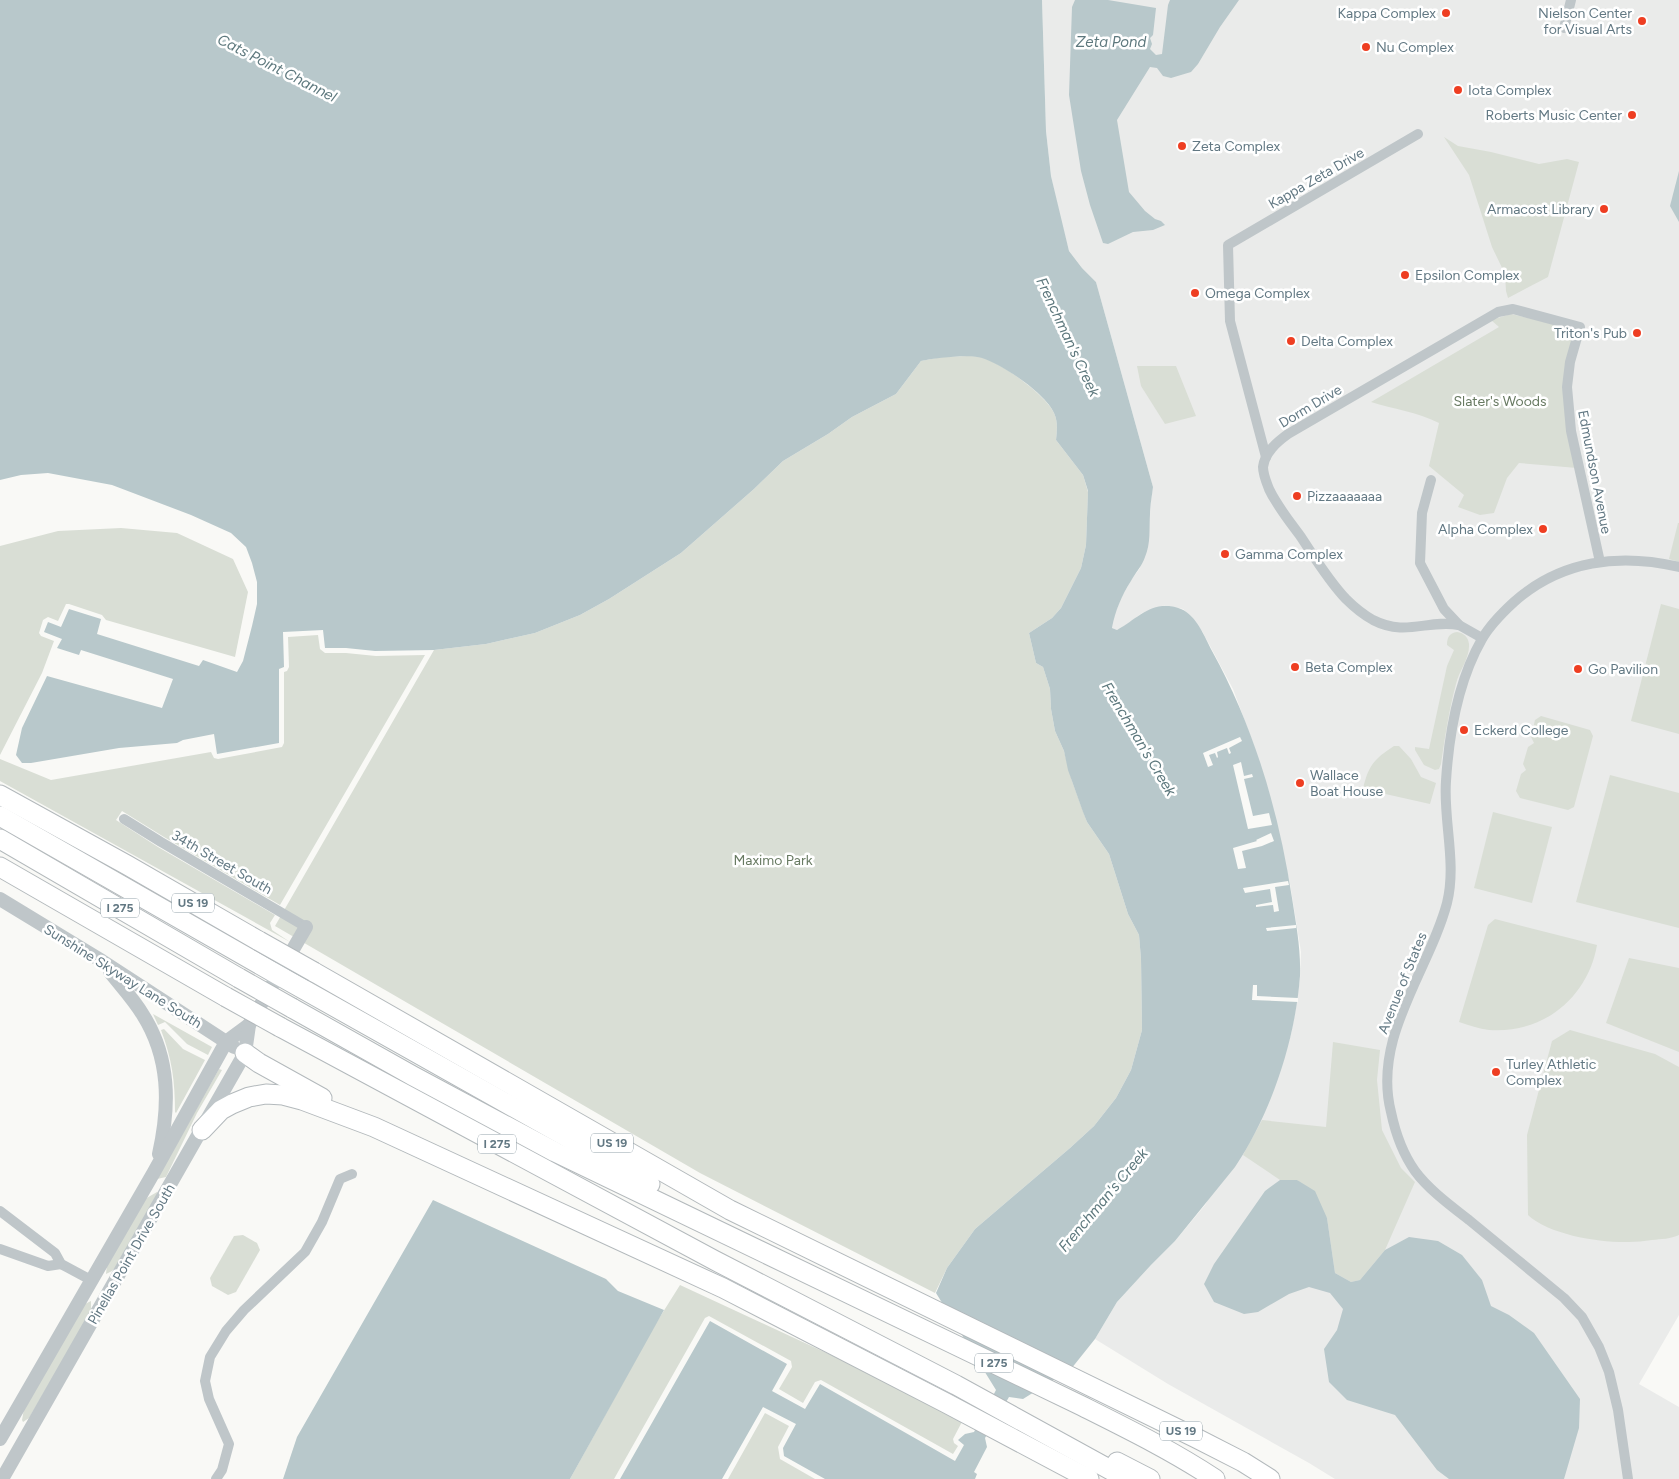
<svg xmlns="http://www.w3.org/2000/svg" width="1679" height="1479" font-family="Figtree,sans-serif">
<style>
.built{fill:#eaebea}
.green{fill:#d9ded5}
.water{fill:#b8c8cb}
.pier{fill:#f9f9f6}
.lines{fill:none;stroke-linecap:round;stroke-linejoin:round}
.motorway-casing{stroke:#b3b9bc;stroke-width:21}
.minor{stroke:#bfc6c9;stroke-width:10}
.tertiary{stroke:#bfc6c9;stroke-width:14}
.motorway{stroke:#fff;stroke-width:19}
.motorway-bridge-casing{stroke:#b3b9bc;stroke-width:21;stroke-linecap:butt}
.motorway-bridge{stroke:#fff;stroke-width:19}
.poi-dot{fill:#ee3e22;stroke:#fff;stroke-width:2}
.labels{text-anchor:middle;stroke-width:5;stroke-linejoin:round;paint-order:stroke}
.shield{fill:#fff;stroke:#91a0a8;stroke-width:1}
.shield-label{font-size:12px;font-weight:bold;fill:#627883}
.poi-label{font-size:14px;fill:#627883;stroke:#fff;text-anchor:start}
.street-label{font-size:14px;fill:#627883;stroke:#fff}
.park-label{font-size:14px;fill:#687a62;stroke:#fff}
.water-label{font-size:15px;font-style:italic;fill:#5d787d;stroke:#fff}
</style>
<rect width="100%" height="100%" fill="#f9f9f6"/>
<polygon class="built" points="1042,0 1679,0 1679,1315 1639,1384 1679,1407 1679,1479 1335,1479 1309,1463 1168,1384 1095,1339 1117,1302 1151,1265 1175,1241 1205,1205 1281,1067 1291,1034 1296,1008 1300,978 1301,952 1290,884 1268,789 1253,743 1233,689 1202,631 1191,617 1183,609 1165,605 1142,613 1131,622 1117,630 1112,628 1114,616 1121,598 1132,579 1140,568 1153,487 1096,282 1082,268 1069,251 1061,221 1051,176 1046,131"/>
<g class="green">
<polygon points="1444,137 1458,146 1491,152 1539,164 1567,159 1579,162 1548,277 1508,298 1506,291 1505,274 1492,247 1469,175"/>
<path d="M1511 314 1567 327 1577 336 1569 362 1577 468 1519 463 1507 478 1494 513 1480 515 1458 507 1464 495 1429 466 1439 423C1417 412 1393 409 1371 402L1499 327 1491 320Z"/>
<path d="M941 357C953 357 968 355 980 357 998 360 1047 396 1054 413 1058 421 1057 431 1056 440L1083 475 1088 492 1086 545 1081 568 1061 608 1052 618 1029 633 1036 663 1043 667 1050 689 1051 709 1055 731 1064 751 1072 781 1087 822 1109 854 1128 914 1139 935 1141 959 1142 1030 1131 1070 1116 1098 1094 1126 1070 1148 975 1229 947 1268 935 1293 700 1173 275 926 434 650 486 644 535 633 580 615 609 599 681 553 754 489 783 461 828 434 852 417 896 394 921 361Z"/>
<polygon points="1137,366 1176,366 1196,416 1165,424 1141,386"/>
<polygon points="1678,523 1679,523 1679,562 1669,559"/>
<polygon points="121,528 177,533 233,559 248,592 235,657 106,620 102,615 69,604 66,604 58,621 48,617 43,620 39,633 41,636 54,641 42,673 0,755 0,546 58,531"/>
<polygon points="1661,604 1679,609 1679,734 1631,721"/>
<path d="M1457 632C1464 633 1468 637 1469 644 1470 658 1459 671 1456 684 1449 710 1445 737 1441 764L1439 769 1435 770 1424 765 1415 750V747L1429 749 1447 666 1454 650 1447 645C1447 638 1449 633 1457 632Z"/>
<polygon points="318,635 320,649 325,653 346,653 376,656 425,655 280,905 164,837 122,811 116,820 158,847 275,915 270,923 272,930 290,942 0,781 0,759 51,780 211,752 214,758 218,759 282,747 284,743 284,672 287,671 289,667 288,637"/>
<polygon points="1541,716 1590,730 1593,736 1574,807 1568,810 1520,798 1516,791 1521,774 1526,770 1523,764 1528,747 1534,743 1531,737 1535,720"/>
<path d="M1394 746H1399L1411 759 1421 777 1436 783 1430 804 1363 789C1368 766 1374 759 1394 746Z"/>
<polygon points="1610,775 1679,793 1679,928 1576,902"/>
<polygon points="1493,812 1552,827 1532,903 1474,888"/>
<path d="M1495 919 1597 945C1588 997 1544 1034 1489 1030 1479 1029 1469 1025 1459 1022L1488 925Z"/>
<polygon points="1629,958 1679,968 1679,1052 1606,1023"/>
<polygon points="153,1014 212,1047 208,1055 187,1044 165,1022 158,1025"/>
<path d="M164 1029 183 1049 205 1060 176 1113 175 1112C175 1081 172 1059 161 1030Z"/>
<path d="M1570 1030 1655 1054 1679 1067V1235C1671 1239 1661 1239 1652 1240 1644 1241 1636 1242 1629 1242 1601 1243 1549 1235 1528 1215L1527 1135 1552 1041Z"/>
<polygon points="1333,1042 1380,1050 1377,1080 1382,1130 1401,1168 1415,1182 1385,1250 1360,1280 1351,1282 1335,1273 1327,1218 1297,1180 1280,1180 1243,1155 1262,1120 1326,1127"/>
<polygon points="219,1069 222,1070 197,1113 166,1177 157,1179"/>
<polygon points="157,1192 158,1193 116,1267 112,1271 106,1274 107,1264 145,1199"/>
<polygon points="243,1235 257,1243 260,1250 236,1292 228,1295 212,1286 210,1278 234,1236"/>
<polygon points="680,1285 934,1403 964,1418 953,1439 954,1443 958,1446 953,1454 821,1380 815,1382 803,1403 779,1389 792,1367 791,1361 709,1316 705,1318 614,1479 570,1479 653,1328"/>
<polygon points="91,1301 91,1312 32,1413 29,1418 23,1422 22,1420 24,1409 85,1304"/>
<polygon points="765,1413 789,1426 778,1447 780,1459 815,1479 728,1479"/>
</g>
<g class="water">
<path d="M0 0H1042L1046 131 1051 176 1069 251 1082 268 1096 282 1153 487C1152 496 1150 505 1150 514 1149 529 1151 543 1145 557 1142 566 1136 572 1131 581 1122 595 1115 611 1112 628L1117 630C1139 618 1153 598 1181 609 1196 615 1205 637 1212 651 1254 727 1279 812 1292 898 1296 924 1301 949 1300 976 1295 1042 1271 1113 1235 1167L1175 1241 1151 1265 1117 1302 1095 1339 1071 1369 1023 1399 1009 1397 985 1438 987 1447 974 1472 977 1474 975 1479H825L784 1456 783 1448 796 1424 763 1407 722 1479H620L710 1321 787 1364 772 1391 805 1409 820 1384 955 1461 964 1445 958 1440 965 1434 974 1432 996 1390 936 1293 947 1268 975 1229 1070 1148 1094 1126 1116 1098 1131 1070 1142 1030 1141 959 1139 935 1128 914 1109 854 1087 822 1083 812 1068 770 1064 751 1055 731 1051 709 1050 689 1043 667 1036 663 1029 633 1052 618 1061 608 1081 568 1086 545 1088 491 1083 475 1056 440C1057 431 1058 421 1054 413 1046 394 1002 364 982 358 970 354 935 358 921 361L896 394 852 417 828 434 783 461 754 489 681 553 609 599 580 615 535 633 486 644 434 650 375 651 346 648H325L323 630 283 632 284 667 279 669V743L217 754 214 734 183 740 177 743 119 748 31 763H22L16 755 22 728 47 676 162 708 173 679 81 650 79 655 57 648 62 639 44 632 48 622 61 627 69 609 101 619 97 634 199 666 203 660 237 672 243 661 252 626 257 604V582L252 563 246 547 231 533 191 515 112 485 48 473 21 475 0 480Z"/>
<polygon points="1075,0 1108,0 1156,8 1153,35 1150,38 1152,44 1150,49 1156,55 1162,54 1168,5 1170,0 1239,0 1220,27 1198,64 1191,72 1171,78 1163,76 1157,68 1150,67 1117,120 1129,192 1145,211 1155,219 1161,221 1165,225 1153,230 1133,232 1108,244 1103,243 1090,205 1081,171 1069,95 1072,7"/>
<polygon points="1679,171 1679,222 1670,206"/>
<polygon points="1280,1180 1297,1180 1315,1191 1327,1218 1335,1273 1351,1282 1360,1280 1385,1250 1409,1237 1438,1241 1462,1255 1482,1280 1491,1306 1509,1315 1534,1333 1580,1399 1579,1428 1564,1479 1449,1479 1437,1470 1395,1415 1347,1400 1329,1382 1324,1349 1337,1330 1343,1309 1330,1293 1309,1287 1289,1294 1258,1312 1244,1314 1214,1302 1204,1284 1214,1264 1265,1191"/>
<polygon points="433,1200 606,1279 618,1291 664,1310 570,1479 283,1479 297,1437"/>
</g>
<g class="pier">
<polygon points="1240,737 1242,741 1229,748 1231,753 1229,754 1227,748 1217,752 1218,757 1217,758 1215,753 1209,755 1213,765 1208,767 1203,753"/>
<polygon points="1241,762 1244,776 1252,774 1253,777 1244,779 1253,816 1269,813 1272,825 1248,829 1233,765"/>
<polygon points="1271,833 1274,841 1262,846 1242,851 1246,868 1238,869 1233,848 1257,841 1256,840"/>
<polygon points="1288,881 1289,885 1275,887 1279,911 1274,912 1273,905 1256,907 1256,905 1272,902 1270,889 1245,893 1243,888"/>
<polygon points="1296,925 1296,928 1267,931 1266,928"/>
<polygon points="1253,985 1257,985 1257,996 1298,998 1298,1002 1252,1000"/>
</g>
<g class="lines">
<g class="motorway-casing">
<g id="motorway">
<polyline points="0,795 127,865 259,941"/>
<polyline points="0,816 278,975 650,1184"/>
<polyline points="0,839 239,978"/>
<polyline points="0,867 226,997"/>
<polyline points="314,972 730,1210 1196,1438 1243,1462 1270,1479"/>
<path d="M292 1008 413 1076 555 1152 1080 1405C1126 1428 1173 1451 1215 1479"/>
<polyline points="280,1027 714,1260 956,1385 1127,1479"/>
<polyline points="245,1053 259,1063 322,1098"/>
<polyline points="202,1130 221,1110 232,1104 249,1097 266,1094 283,1095 302,1100 374,1127 723,1288 946,1403 1089,1479"/>
<polyline points="1117,1462 1150,1479"/>
</g>
</g>
<g class="minor">
<polyline points="1564,28 1571,0"/>
<polyline points="1266,457 1230,321 1228,245 1418,134"/>
<polyline points="1431,480 1422,513 1420,563 1444,609 1459,625 1482,638"/>
<path d="M1459 625C1428 619 1406 637 1373 620 1364 615 1353 606 1346 599 1328 580 1315 558 1301 537 1290 522 1277 506 1269 489 1267 484 1263 472 1263 467 1265 452 1277 442 1288 434L1498 312 1513 309 1580 327 1570 362 1567 387 1571 431 1600 562"/>
<polyline points="124,819 161,842 306,927"/>
<polyline points="0,1211 55,1253 61,1264 91,1280"/>
<polyline points="0,1249 48,1266 61,1264"/>
<polyline points="216,1479 222,1470 229,1444 209,1399 205,1381 210,1357 226,1331 244,1310 305,1252 322,1222 340,1179 352,1174"/>
<path d="M1628 1479 1618 1410 1609 1372 1599 1347 1582 1317 1564 1298C1532 1272 1501 1246 1469 1220 1451 1206 1428 1189 1415 1171 1403 1154 1395 1131 1391 1112 1372 1037 1429 971 1447 903 1457 863 1443 820 1446 781 1449 733 1458 681 1482 639 1490 625 1502 613 1514 602 1561 560 1620 553 1679 567"/>
</g>
<g class="tertiary">
<polyline points="0,899 102,961 234,1047"/>
<path d="M110 972C121 986 134 1000 143 1015 170 1058 170 1105 159 1154"/>
<polyline points="0,1439 154,1172 226,1042 249,1025"/>
<polyline points="2,1479 245,1053 249,1025 306,927"/>
</g>
<use href="#motorway" class="motorway"/>
<g class="motorway-bridge-casing">
<g id="motorway-bridge">
<polyline points="259,941 314,972"/>
<polyline points="239,978 292,1008"/>
<polyline points="226,997 280,1027"/>
</g>
</g>
<use href="#motorway-bridge" class="motorway-bridge"/>
</g>
<g class="poi-dot">
<circle cx="1446" cy="13" r="5"/>
<circle cx="1642" cy="21" r="5"/>
<circle cx="1366" cy="47" r="5"/>
<circle cx="1458" cy="90" r="5"/>
<circle cx="1632" cy="115" r="5"/>
<circle cx="1182" cy="146" r="5"/>
<circle cx="1604" cy="209" r="5"/>
<circle cx="1405" cy="275" r="5"/>
<circle cx="1195" cy="293" r="5"/>
<circle cx="1637" cy="333" r="5"/>
<circle cx="1291" cy="341" r="5"/>
<circle cx="1297" cy="496" r="5"/>
<circle cx="1543" cy="529" r="5"/>
<circle cx="1225" cy="554" r="5"/>
<circle cx="1295" cy="667" r="5"/>
<circle cx="1578" cy="669" r="5"/>
<circle cx="1464" cy="730" r="5"/>
<circle cx="1300" cy="783" r="5"/>
<circle cx="1496" cy="1072" r="5"/>
</g>
<g class="labels">
<g class="shield">
<rect x="172" y="893.5" width="42" height="19" rx="4"/>
<rect x="101" y="898.5" width="38" height="19" rx="4"/>
<rect x="591" y="1133.5" width="42" height="19" rx="4"/>
<rect x="478" y="1134.5" width="38" height="19" rx="4"/>
<rect x="975" y="1353.5" width="38" height="19" rx="4"/>
<rect x="1160" y="1421.5" width="42" height="19" rx="4"/>
</g>
<g class="shield-label">
<text x="193" y="907">US 19</text>
<text x="120" y="912">I 275</text>
<text x="612" y="1147">US 19</text>
<text x="497" y="1148">I 275</text>
<text x="994" y="1367">I 275</text>
<text x="1181" y="1435">US 19</text>
</g>
<g class="poi-label">
<text x="1436" y="18" text-anchor="end">Kappa Complex</text>
<text x="1632" y="18" text-anchor="end">Nielson Center<tspan x="1632" dy="16">for Visual Arts</tspan></text>
<text x="1376" y="52">Nu Complex</text>
<text x="1468" y="95">Iota Complex</text>
<text x="1622" y="120" text-anchor="end">Roberts Music Center</text>
<text x="1192" y="151">Zeta Complex</text>
<text x="1594" y="214" text-anchor="end">Armacost Library</text>
<text x="1415" y="280">Epsilon Complex</text>
<text x="1205" y="298">Omega Complex</text>
<text x="1627" y="338" text-anchor="end">Triton's Pub</text>
<text x="1301" y="346">Delta Complex</text>
<text x="1307" y="501">Pizzaaaaaaa</text>
<text x="1533" y="534" text-anchor="end">Alpha Complex</text>
<text x="1235" y="559">Gamma Complex</text>
<text x="1305" y="672">Beta Complex</text>
<text x="1588" y="674">Go Pavilion</text>
<text x="1474" y="735">Eckerd College</text>
<text x="1310" y="780">Wallace<tspan x="1310" dy="16">Boat House</tspan></text>
<text x="1506" y="1069">Turley Athletic<tspan x="1506" dy="16">Complex</tspan></text>
</g>
<g class="street-label">
<text transform="translate(1316 178) rotate(-30)" y="5">Kappa Zeta Drive</text>
<text transform="translate(1310 406) rotate(-31)" y="5">Dorm Drive</text>
<text transform="translate(1595 472) rotate(79)" y="5">Edmundson Avenue</text>
<text transform="translate(222 862) rotate(30)" y="5">34th Street South</text>
<text transform="translate(123 976) rotate(32)" y="5">Sunshine Skyway Lane South</text>
<text transform="translate(1402 983) rotate(-68)" y="5">Avenue of States</text>
<text transform="translate(131 1254) rotate(-60)" y="5">Pinellas Point Drive South</text>
</g>
<g class="park-label">
<text x="1500" y="406">Slater's Woods</text>
<text x="773" y="865">Maximo Park</text>
</g>
<g class="water-label">
<text x="1111" y="47">Zeta Pond</text>
<text transform="translate(277 68) rotate(27)" y="5">Cats Point Channel</text>
<text transform="translate(1068 337) rotate(65)" y="5">Frenchman's Creek</text>
<text transform="translate(1139 739) rotate(59)" y="5">Frenchman's Creek</text>
<text transform="translate(1103 1200) rotate(-50)" y="5">Frenchman's Creek</text>
</g>
</g>
</svg>
